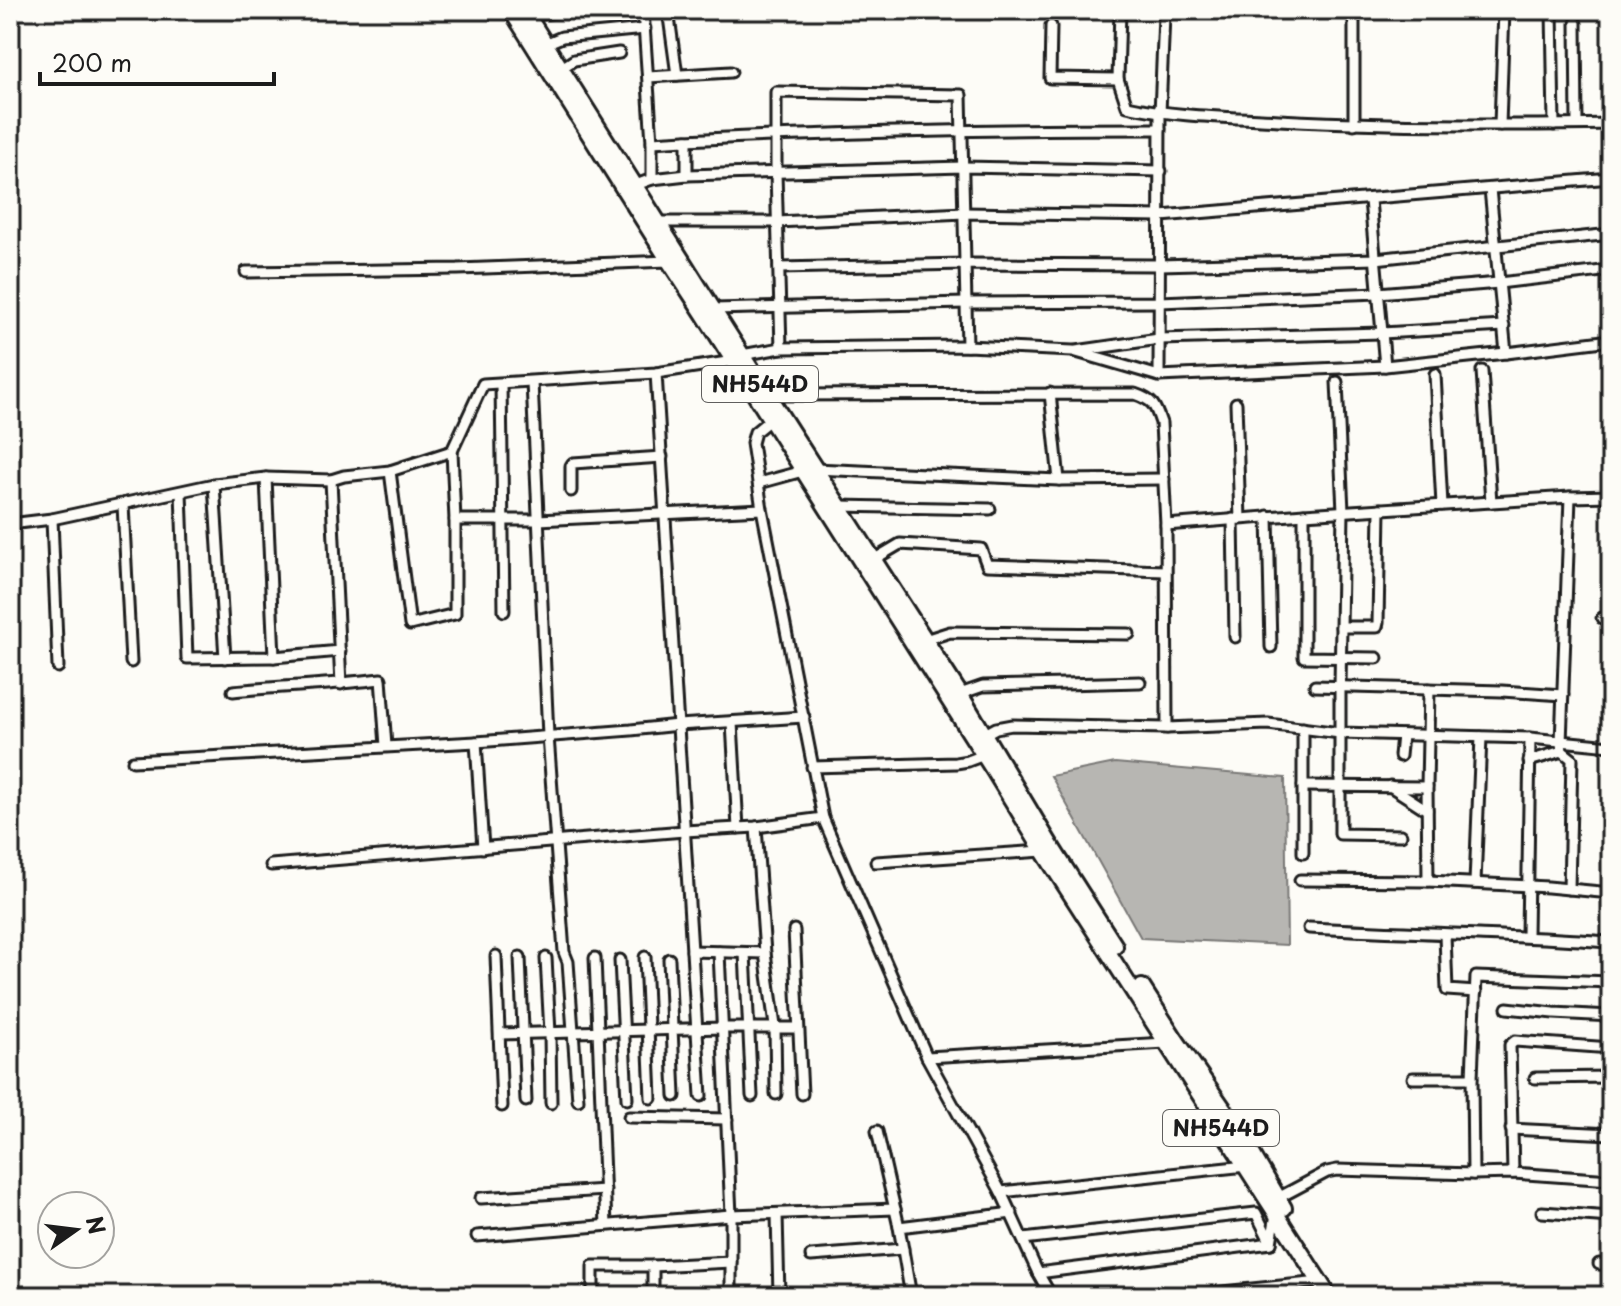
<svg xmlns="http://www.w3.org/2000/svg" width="1621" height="1306" font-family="'Playpen Sans',sans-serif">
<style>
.water{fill:#b7b6b2;stroke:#797876;stroke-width:2}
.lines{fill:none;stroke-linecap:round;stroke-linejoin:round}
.minor-casing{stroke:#1c1c1c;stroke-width:15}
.highway-casing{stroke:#1c1c1c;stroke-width:20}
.minor{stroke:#fdfcf7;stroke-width:9}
.highway{stroke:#fdfcf7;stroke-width:14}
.labels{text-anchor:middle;stroke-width:6;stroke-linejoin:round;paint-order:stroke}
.shield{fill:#fdfcf7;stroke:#605f5e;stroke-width:2}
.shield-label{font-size:22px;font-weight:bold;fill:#1c1c1c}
</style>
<rect width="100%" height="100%" fill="#fdfcf7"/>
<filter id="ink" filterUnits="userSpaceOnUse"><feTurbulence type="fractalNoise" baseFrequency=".0125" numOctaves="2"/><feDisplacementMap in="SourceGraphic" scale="16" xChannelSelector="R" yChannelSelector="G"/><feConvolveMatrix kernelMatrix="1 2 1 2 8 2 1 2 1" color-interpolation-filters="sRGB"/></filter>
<g filter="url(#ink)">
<polygon class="water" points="1115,763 1285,778 1287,945 1141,938 1051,776"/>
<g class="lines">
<g class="minor-casing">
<g id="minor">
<polyline points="643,10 652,142 652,179"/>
<polyline points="668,10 677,75"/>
<polyline points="1552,10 1554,125"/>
<polyline points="527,16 570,10"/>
<polyline points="1576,23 1577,124"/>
<path d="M1051 26 1050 78 1118 79 1127 106C1177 117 1228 117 1279 120 1390 126 1500 126 1611 124"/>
<polyline points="545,44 562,37 645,29"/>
<polyline points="560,69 574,60 619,53"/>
<polyline points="648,77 731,72"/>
<polyline points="1118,79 1120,10"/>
<polyline points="1354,124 1354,10"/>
<polyline points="1500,125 1504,10"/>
<path d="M652 142C821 132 991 129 1160 129"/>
<polyline points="687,175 687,140"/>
<polyline points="636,185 652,179 687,175 963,167 1161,171"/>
<polyline points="1490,189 1506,353"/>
<polyline points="1370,200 1385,366"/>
<polyline points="657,222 777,222 964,213 1161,216 1611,178"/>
<polyline points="779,268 965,264 1160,265 1375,259 1611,234"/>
<polyline points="246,272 458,269 669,261"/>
<polyline points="714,309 966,303 1160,302 1378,293 1499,283 1611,270"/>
<polyline points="781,348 776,173 776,92 961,95 967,346"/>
<polyline points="1076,351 1159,339 1382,333 1504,326"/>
<polyline points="742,355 781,348 967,346 1073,351 1159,376 1385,366 1506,353 1611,340"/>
<polyline points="1482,371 1491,502"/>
<polyline points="656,373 701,1096"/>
<polyline points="1435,374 1442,505"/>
<polyline points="1159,376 1160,113 1164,15"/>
<polyline points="532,382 548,736 564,952 568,962 578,1100"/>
<polyline points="1337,382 1343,511 1340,686 1340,834 1401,835"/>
<polyline points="501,384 504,611"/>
<polyline points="1050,393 1059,480"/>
<path d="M768 395 1135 394C1153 400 1155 405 1161 423L1166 525 1167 728"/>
<polyline points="1236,403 1240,519"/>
<polyline points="771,419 755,432 752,443 762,509 823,818 927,1057 1001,1192 1038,1273 1051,1296"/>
<polyline points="815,469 1059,480 1164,479"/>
<polyline points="390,471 410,625 455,614 455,520 452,451"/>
<polyline points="266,478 274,657"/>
<polyline points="331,480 341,684"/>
<polyline points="759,483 803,471"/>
<polyline points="214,484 225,658"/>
<polyline points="571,491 571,466 573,463 662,457"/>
<polyline points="181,492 187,658 274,657 340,651"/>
<polyline points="1570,497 1611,496"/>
<polyline points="123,505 131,662"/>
<polyline points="839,506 990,509"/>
<polyline points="1304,514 1304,657 1377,658"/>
<polyline points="1268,516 1271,647"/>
<polyline points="52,519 58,667"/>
<polyline points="1233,519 1235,637"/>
<polyline points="455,520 538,520 762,509"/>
<polyline points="10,524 52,519 214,484 266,478 331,480 344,476 390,471 452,451 483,384 656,373 734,361"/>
<polyline points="1166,525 1304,514 1570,497 1561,743 1562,751 1572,759 1569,889"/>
<polyline points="873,560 900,544 981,549 987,565 1165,571"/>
<polyline points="1602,618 1611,618"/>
<polyline points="1341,627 1377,627 1378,623 1380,509"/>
<polyline points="925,640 950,632 1129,634"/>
<polyline points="1315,686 1502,691 1563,695"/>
<path d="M233 691C282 686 332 685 381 679L386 746"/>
<polyline points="960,694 983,686 1140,682"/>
<polyline points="732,723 738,828"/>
<polyline points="985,734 996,728 1012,725 1167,728 1268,724 1340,733 1530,738 1611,746"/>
<polyline points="476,742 483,848"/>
<polyline points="1400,756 1402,735"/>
<polyline points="133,761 476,742 631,730 678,725 804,717"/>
<polyline points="1529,761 1562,751"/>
<polyline points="812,767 956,763 968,761 984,755"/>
<polyline points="1303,786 1427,787"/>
<polyline points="1390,786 1427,810"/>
<polyline points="756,827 765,953 775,1026 776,1094"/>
<polyline points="1303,853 1303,728"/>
<polyline points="876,862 1043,851"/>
<polyline points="271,865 684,831 756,827 823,818"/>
<polyline points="1300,880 1428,881 1548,887 1611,893"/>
<polyline points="1428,881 1427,787 1429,689"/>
<polyline points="1475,883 1481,737"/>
<path d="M1309 928C1410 933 1510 935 1611 942"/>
<polyline points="794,930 802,1094"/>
<polyline points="1445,935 1447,990 1476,992"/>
<polyline points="1527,936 1530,738"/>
<polyline points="692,951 765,953"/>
<polyline points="719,952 731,1215 731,1296"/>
<polyline points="745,953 752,1096"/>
<polyline points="496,956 502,1106"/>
<polyline points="520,957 526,1101"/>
<polyline points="645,957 651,1098"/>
<polyline points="546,958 550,1033 551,1103"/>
<polyline points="595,958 606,1225"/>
<polyline points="669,959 675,1096"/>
<polyline points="620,960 627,1099"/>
<polyline points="1507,1008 1554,1013 1611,1016"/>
<polyline points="500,1034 723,1028 798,1028"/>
<polyline points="927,1057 1166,1043"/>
<polyline points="1413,1078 1472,1078"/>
<polyline points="1535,1078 1611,1077"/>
<polyline points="629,1117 727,1119"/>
<polyline points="1511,1129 1611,1134"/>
<polyline points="877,1131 899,1227 911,1296"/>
<polyline points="1513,1173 1510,1045 1515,1041 1611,1048"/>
<polyline points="1473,1174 1472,1078 1476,977 1611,982"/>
<polyline points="1001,1192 1246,1166"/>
<polyline points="481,1198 605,1190"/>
<polyline points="1278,1198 1327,1172 1337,1170 1473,1174 1513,1173 1611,1180"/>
<polyline points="1542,1212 1611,1217"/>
<polyline points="777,1214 779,1296"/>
<polyline points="899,1227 1012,1213"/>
<polyline points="477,1236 731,1215 895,1209"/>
<polyline points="1023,1239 1256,1213 1271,1243"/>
<polyline points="811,1256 903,1249"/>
<polyline points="1599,1264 1611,1265"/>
<polyline points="1038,1273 1271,1243 1276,1214"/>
<polyline points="593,1296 593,1266 653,1266 731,1262"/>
<polyline points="653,1296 653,1266"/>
<polyline points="1182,1296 1320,1282"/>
</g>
</g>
<g class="highway-casing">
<g id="highway">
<polyline points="511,10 669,261 703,313 994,771 1043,851 1329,1296"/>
<polyline points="524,10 742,355 960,694 1053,849 1115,946"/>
<polyline points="1142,987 1176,1040 1237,1128 1284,1208"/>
</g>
</g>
<use href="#minor" class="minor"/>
<use href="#highway" class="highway"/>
</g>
</g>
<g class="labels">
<g class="shield">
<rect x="702" y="366" width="116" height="36" rx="6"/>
<rect x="1163" y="1110" width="116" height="36" rx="6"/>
</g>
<g class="shield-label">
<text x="760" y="392">NH544D</text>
<text x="1221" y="1136">NH544D</text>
</g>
</g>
<rect width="1621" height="1306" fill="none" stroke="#fdfcf7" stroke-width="40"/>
<rect x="20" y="20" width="1581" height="1266" fill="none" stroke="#1c1c1c" stroke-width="3" filter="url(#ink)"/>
<g transform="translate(76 1230) rotate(76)"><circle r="38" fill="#fdfcf7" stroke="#a3a29f" stroke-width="2"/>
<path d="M0-6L14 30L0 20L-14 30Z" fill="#1c1c1c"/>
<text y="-12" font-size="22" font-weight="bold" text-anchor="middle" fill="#1c1c1c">N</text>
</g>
<path d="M40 72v12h234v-12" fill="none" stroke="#1c1c1c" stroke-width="4"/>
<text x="52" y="72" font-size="24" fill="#1c1c1c" stroke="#fdfcf7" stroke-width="6" paint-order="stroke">200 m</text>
</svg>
